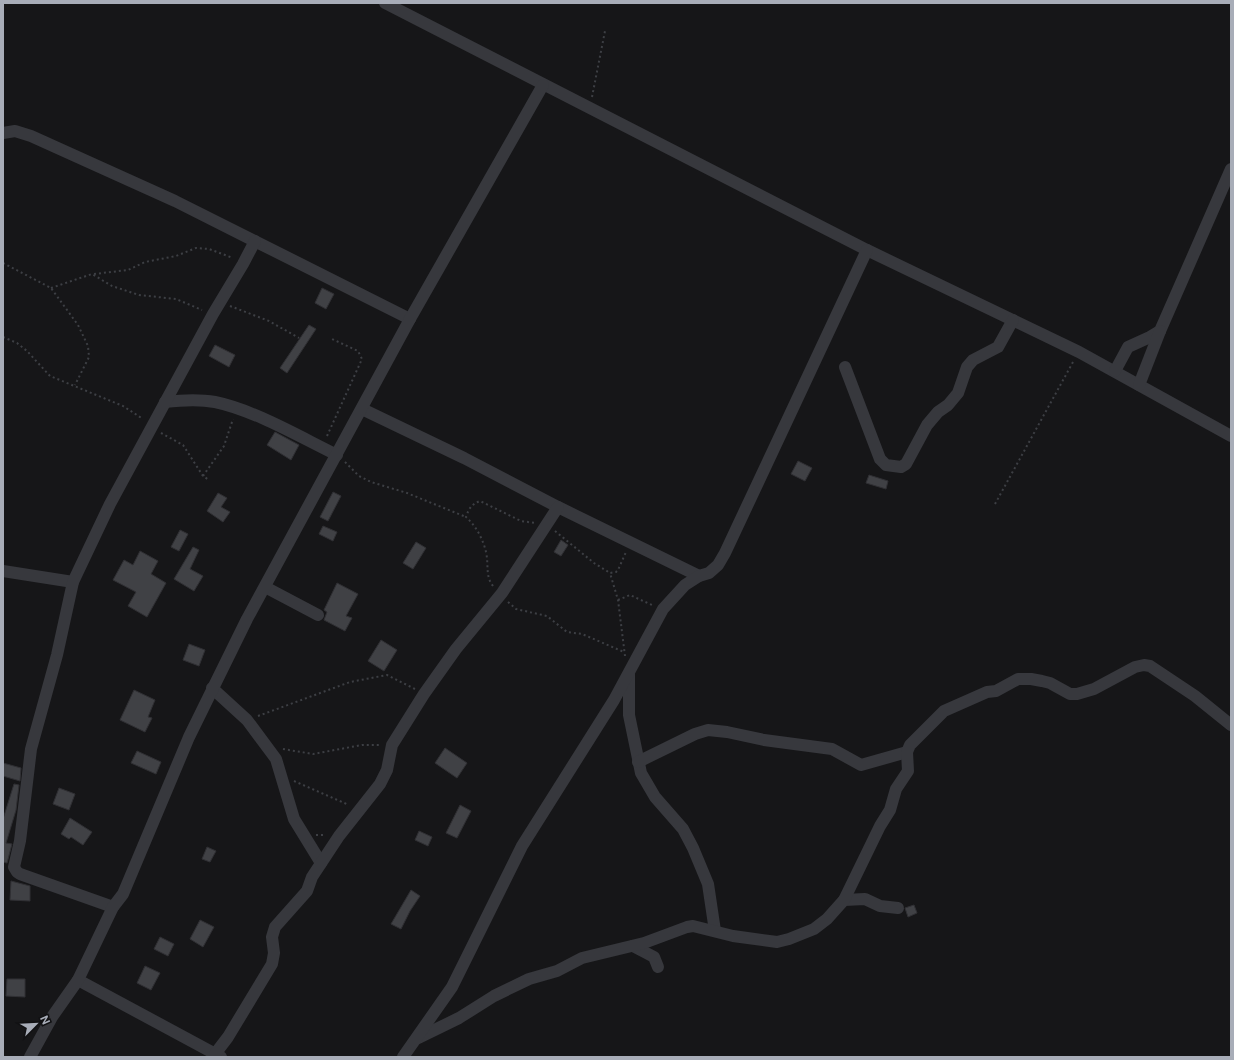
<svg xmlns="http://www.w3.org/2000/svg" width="1234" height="1060" font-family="'Public Sans',sans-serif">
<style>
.building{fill:#404145;stroke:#303034}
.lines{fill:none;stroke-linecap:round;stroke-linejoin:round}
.path{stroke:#3d3f44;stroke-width:2;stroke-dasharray:2 3;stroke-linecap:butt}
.minor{stroke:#37383d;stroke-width:12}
</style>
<rect width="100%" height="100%" fill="#161618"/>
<g class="building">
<polygon points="322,288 334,294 326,309 315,303"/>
<polygon points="309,325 316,329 287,373 280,368"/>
<polygon points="215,345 235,355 229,367 209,356"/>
<polygon points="275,432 299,445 291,460 267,445"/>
<polygon points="798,461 812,468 805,481 791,474"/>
<polygon points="869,475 888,481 886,489 866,483"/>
<polygon points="333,492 341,496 328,521 320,517"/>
<polygon points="218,493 227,498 221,507 230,512 223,522 207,511"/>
<polygon points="323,526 337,532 333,541 319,534"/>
<polygon points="180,530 188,534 179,551 171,547"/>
<polygon points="561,540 568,545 561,556 554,552"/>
<polygon points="416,542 426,548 413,569 403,563"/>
<polygon points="193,547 199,550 190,569 203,576 194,591 174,579"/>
<polygon points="140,551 158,561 151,574 166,583 147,617 128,606 136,592 113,580 124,560 133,565"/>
<polygon points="337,583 358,594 346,616 352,618 345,631 324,620 327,612 324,610"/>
<polygon points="381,640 397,650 384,671 368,661"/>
<polygon points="189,644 205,650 199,666 183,660"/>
<polygon points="134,690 155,700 148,717 152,718 145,732 120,720"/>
<polygon points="445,748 467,763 457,778 435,763"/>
<polygon points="137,751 161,762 156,774 131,763"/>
<polygon points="3,763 21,768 20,781 3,776"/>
<polygon points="14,784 19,785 16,810 6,843 12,844 7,863 3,862 3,819"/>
<polygon points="59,788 75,794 69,810 53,804"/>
<polygon points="460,805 471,811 457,838 446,833"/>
<polygon points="70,818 92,832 83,845 71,837 69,839 61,834"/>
<polygon points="419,831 432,837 428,846 415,840"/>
<polygon points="207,847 216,851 210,862 202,859"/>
<polygon points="11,881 30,886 30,901 10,900"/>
<polygon points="411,890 420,896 410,911 401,929 391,924"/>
<polygon points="914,905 917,913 908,917 905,908"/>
<polygon points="200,920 214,927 203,947 190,939"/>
<polygon points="160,937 174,944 168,956 154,949"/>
<polygon points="145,966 160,973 151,990 137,983"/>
<polygon points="7,979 25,979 25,997 6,996"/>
</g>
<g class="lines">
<g class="path">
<polyline points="592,97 605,31"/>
<polyline points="3,263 51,288 78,325 88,346 89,357 75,385"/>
<polyline points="94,274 128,270 145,262 176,256 196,248 209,249 233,258"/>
<polyline points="51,288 92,274 112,286 139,295 176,299 202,310"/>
<polyline points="230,306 269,321 299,338"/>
<polyline points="3,337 17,343 27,351 50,376 123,406 143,419"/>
<polyline points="161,433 183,445 203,476 209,480"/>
<polyline points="327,436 362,359 358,351 332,339"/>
<polyline points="345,462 359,476 371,482 407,493 466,517"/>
<polyline points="203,476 224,446 233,419"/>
<polyline points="995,504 1073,362"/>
<polyline points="555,531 594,563 610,573"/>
<path d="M493 586C485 576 489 565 486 552 483 539 476 526 466 517 469 508 472 504 480 501L521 521 535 523"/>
<polyline points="618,600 630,595 652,605"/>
<polyline points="508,602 516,609 547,616 567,632 582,634 624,652"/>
<polyline points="625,656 618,600 610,573 616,572 618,570 626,552"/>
<polyline points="258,716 350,682 387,675 415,689"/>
<polyline points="283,749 313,754 362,745 381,745"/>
<polyline points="294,781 349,805"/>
<polyline points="316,835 326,835"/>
</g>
<g class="minor">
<polyline points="385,3 867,250 1079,352 1231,436"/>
<polyline points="3,133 15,131 31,136 175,201 410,319"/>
<polyline points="845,367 880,459 886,465 901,467 906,464 927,425 938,412 948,405 958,393 967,367 973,360 998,347 1013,320"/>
<polyline points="1115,371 1128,347 1150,337 1160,331 1231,169"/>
<polyline points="1139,385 1160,331"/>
<path d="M165 402C182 400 199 399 215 402 254 410 300 437 337 455"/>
<polyline points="362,409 464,458 558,507 699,576"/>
<polyline points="3,571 73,582"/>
<polyline points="265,587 318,615"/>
<polyline points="629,674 629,715 641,773 655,797 683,829 693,848 708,884 715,931"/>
<polyline points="212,688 247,720 276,759 294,819 321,863"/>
<polyline points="638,762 695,734 708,730 727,732 764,740 832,749 861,765 907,752"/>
<polyline points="844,900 865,899 880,906 898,908"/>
<polyline points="113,907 20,874 17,872 14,867 20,841 31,749 57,655 73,582 110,504 213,314 243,264 255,241"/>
<polyline points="633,946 654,957 658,967"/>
<polyline points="78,980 221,1057"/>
<polyline points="418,1038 459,1018 494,996 529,979 557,971 582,958 644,943 687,927 693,926 733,936 777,942 789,939 814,929 827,919 844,900 880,826 890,810 896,789 908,771 907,752 910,745 944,711 987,692 996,691 1018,679 1031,679 1042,681 1050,683 1070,694 1077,694 1094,689 1135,667 1144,665 1150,666 1195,696 1231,725"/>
<polyline points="215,1054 228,1037 272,964 274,953 272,937 275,927 307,891 312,877 339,836 380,784 387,770 392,745 424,694 456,649 502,593 558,507"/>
<polyline points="30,1057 52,1017 78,980 113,907 123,894 189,737 247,619 410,319 543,85"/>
<polyline points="403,1057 452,987 522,846 614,700 663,609 685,585 699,576 709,573 718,565 725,553 867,250"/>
</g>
</g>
<rect width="1234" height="1060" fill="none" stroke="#a8adb8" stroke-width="8"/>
<g transform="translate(36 1024) rotate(66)" stroke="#111113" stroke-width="3" paint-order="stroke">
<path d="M0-3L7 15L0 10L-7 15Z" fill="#a8adb8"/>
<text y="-6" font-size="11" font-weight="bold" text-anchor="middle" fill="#a8adb8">N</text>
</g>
</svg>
